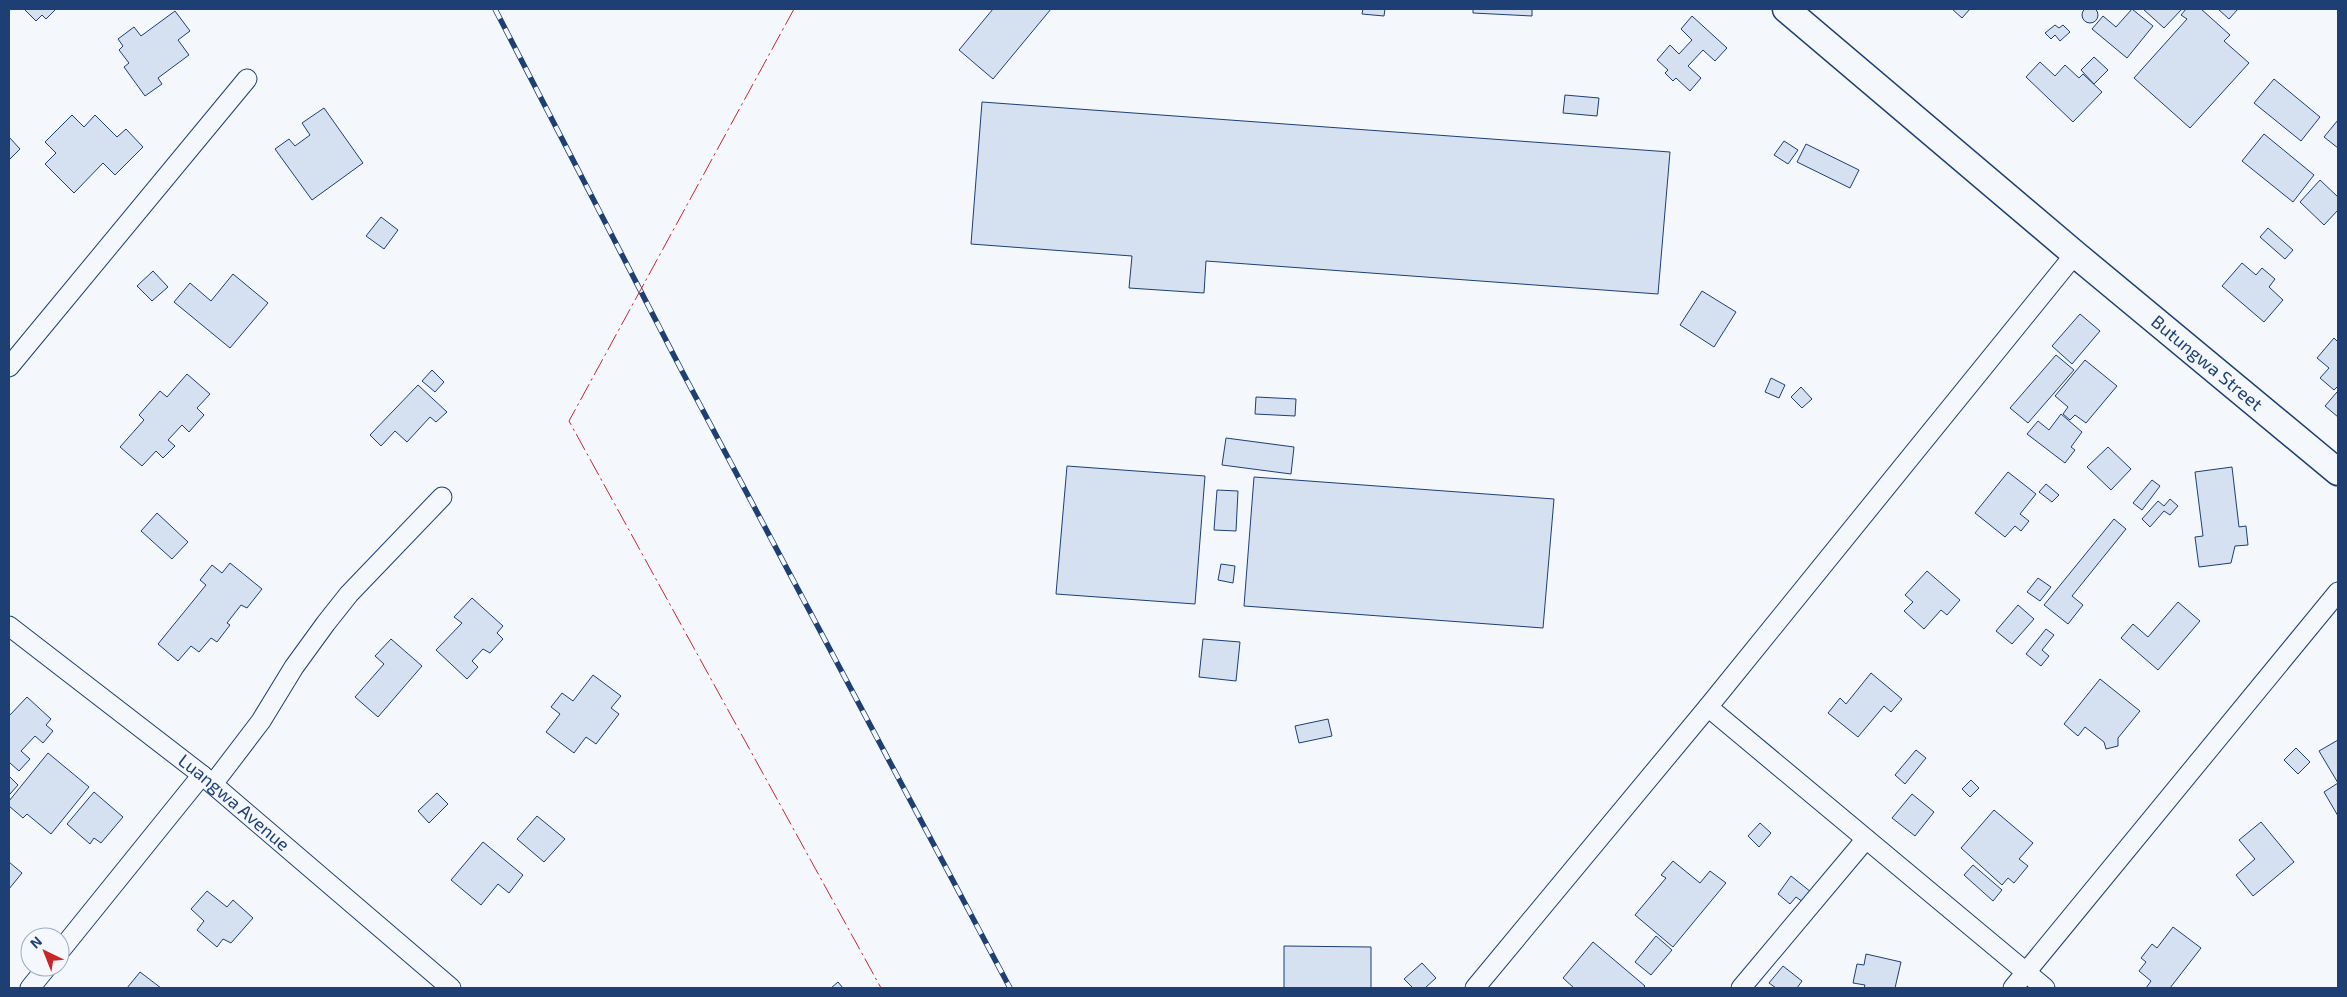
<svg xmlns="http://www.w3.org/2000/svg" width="2347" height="997" font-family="'Exo 2',sans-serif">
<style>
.building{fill:#d5e0f0;stroke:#1d3f73}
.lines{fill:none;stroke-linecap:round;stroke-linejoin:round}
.minor-casing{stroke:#1d3f73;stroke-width:21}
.secondary-casing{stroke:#1d3f73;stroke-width:29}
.minor{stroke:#f4f7fb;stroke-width:19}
.secondary{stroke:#f4f7fb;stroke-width:26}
.rail-casing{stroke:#1d3f73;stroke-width:5.5}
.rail{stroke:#f4f7fb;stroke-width:4;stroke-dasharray:11;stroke-linecap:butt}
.power{stroke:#c62828;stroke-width:1;stroke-dasharray:18 4 2.5 4;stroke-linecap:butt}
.labels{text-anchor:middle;stroke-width:4;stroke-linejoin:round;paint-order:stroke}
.street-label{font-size:18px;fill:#1d3f73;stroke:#f4f7fb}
</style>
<rect width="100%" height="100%" fill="#f4f7fb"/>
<g class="building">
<circle cx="2090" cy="15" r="8"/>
<polygon points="24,9 56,9 46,19 42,15 36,21"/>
<polygon points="993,9 1051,9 993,79 959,50"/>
<polygon points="1363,9 1385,9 1384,16 1362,14"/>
<polygon points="1473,9 1532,9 1532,16 1473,13"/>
<polygon points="1952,9 1970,9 1962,18"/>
<polygon points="2132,9 2153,26 2127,58 2092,29 2103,16 2116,27"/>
<polygon points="2143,9 2182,9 2164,28"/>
<polygon points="2186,9 2201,9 2230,35 2224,41 2249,63 2190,128 2134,78 2187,19 2181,15"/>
<polygon points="2218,9 2238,9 2229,19"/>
<polygon points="175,11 190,31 178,40 189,55 158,78 162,84 145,96 124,67 129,63 119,50 123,46 118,39 134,27 141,36"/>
<polygon points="1692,16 1727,48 1715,61 1703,50 1688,66 1701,78 1690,91 1676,78 1673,81 1665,73 1668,70 1657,60 1670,45 1679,54 1692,40 1681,29"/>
<polygon points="2055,25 2059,28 2063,25 2070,32 2060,41 2055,35 2051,39 2045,33"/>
<polygon points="2094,57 2108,70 2094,84 2081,70"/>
<polygon points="2040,62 2055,76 2065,65 2079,78 2083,74 2102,92 2073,122 2026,77"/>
<polygon points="2274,79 2320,117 2301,141 2254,103"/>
<polygon points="1565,95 1599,98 1597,116 1563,113"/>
<polygon points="982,102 1670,152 1658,294 1206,261 1204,293 1129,288 1132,256 971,244"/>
<polygon points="324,108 363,163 312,200 275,149 289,139 295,146 310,135 302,123"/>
<polygon points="72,115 84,127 95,115 117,137 126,129 143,147 115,175 103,163 74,193 45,164 56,153 45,142"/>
<polygon points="2338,120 2338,148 2324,137"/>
<polygon points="2264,134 2314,175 2293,202 2242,161"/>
<polygon points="9,137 20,149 9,160"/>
<polygon points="1784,141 1798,150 1788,164 1774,155"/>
<polygon points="1806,144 1859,170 1850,188 1797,162"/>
<polygon points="2320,180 2338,197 2338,210 2324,225 2300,202"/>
<polygon points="381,217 398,230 384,249 366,236"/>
<polygon points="2268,228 2293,250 2285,259 2260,237"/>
<polygon points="2242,263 2256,275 2262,268 2275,279 2269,287 2283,300 2264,322 2222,286"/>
<polygon points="153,271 168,287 152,301 137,286"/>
<polygon points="233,274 268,303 230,348 174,302 190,283 211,301"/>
<polygon points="1702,291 1736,312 1714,347 1680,325"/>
<polygon points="2080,314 2100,331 2072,364 2052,346"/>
<polygon points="2334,338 2338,342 2338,386 2334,390 2320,378 2329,368 2317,358"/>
<polygon points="2056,355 2074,370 2028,423 2010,408"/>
<polygon points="2085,360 2117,386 2086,423 2075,415 2070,420 2063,414 2068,407 2055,396"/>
<polygon points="432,370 444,382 435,392 422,381"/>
<polygon points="187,374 210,394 197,408 204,415 189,432 182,425 168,440 175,446 163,458 156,451 142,466 120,447 144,420 139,415 160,391 167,397"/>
<polygon points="1771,378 1785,385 1779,398 1765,392"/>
<polygon points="418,385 447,412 436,422 430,417 407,442 395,431 381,446 370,435"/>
<polygon points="1801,387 1812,399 1802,408 1791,397"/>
<polygon points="2337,392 2338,393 2338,417 2325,406"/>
<polygon points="1256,397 1296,399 1295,416 1255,414"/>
<polygon points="2061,414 2082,432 2071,447 2075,450 2065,463 2027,434 2038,421 2049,430"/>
<polygon points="1226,438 1294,447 1291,474 1222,465"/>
<polygon points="2108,447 2131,469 2111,490 2087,467"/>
<polygon points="1067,466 1205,476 1195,604 1056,594"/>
<polygon points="2232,467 2239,527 2246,526 2248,545 2235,546 2231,563 2199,567 2195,537 2203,536 2195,472"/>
<polygon points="2008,472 2036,494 2020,514 2029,521 2021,531 2015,526 2005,537 1975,513"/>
<polygon points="1254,477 1554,499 1543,628 1244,606"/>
<polygon points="2152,480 2160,486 2142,510 2133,503"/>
<polygon points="2046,484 2059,495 2052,502 2039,492"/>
<polygon points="1217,490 1238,491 1236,531 1214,530"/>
<polygon points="2170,499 2178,506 2170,515 2164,511 2150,527 2142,519 2158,501 2164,506"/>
<polygon points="157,513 188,542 172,559 141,531"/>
<polygon points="2114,519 2126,529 2072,596 2083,605 2068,624 2044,605"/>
<polygon points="230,563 262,589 247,608 241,605 227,623 230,625 217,642 211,638 199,652 191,646 178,661 158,644 206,585 200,580 212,565 222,573"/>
<polygon points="1221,564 1235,566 1233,583 1218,580"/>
<polygon points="1927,571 1960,600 1947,615 1941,610 1924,629 1904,611 1913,602 1905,595"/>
<polygon points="2038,578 2051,587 2040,601 2027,592"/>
<polygon points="472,598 503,626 497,633 503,639 490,653 483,649 472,661 478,667 467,679 436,650 462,623 454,617"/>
<polygon points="2178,602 2200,621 2158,670 2121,638 2133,624 2148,637"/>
<polygon points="2018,605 2034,619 2012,644 1996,631"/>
<polygon points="2046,629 2054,635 2042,650 2049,656 2041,666 2026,654"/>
<polygon points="391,639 422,666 378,717 355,697 384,664 375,656"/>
<polygon points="1203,639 1240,642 1236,681 1199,677"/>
<polygon points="1871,673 1902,699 1891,712 1884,706 1858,737 1828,713 1840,698 1846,704"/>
<polygon points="593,675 621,696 611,708 619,714 596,744 586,737 574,753 546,732 560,714 551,707 562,693 573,701"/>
<polygon points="2100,679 2140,711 2118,738 2118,746 2106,749 2104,742 2085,727 2078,736 2064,724"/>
<polygon points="27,697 51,719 46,725 53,731 43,743 35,736 21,751 30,759 19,771 10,763 9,764 9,716"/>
<polygon points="1328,719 1332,736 1299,743 1295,726"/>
<polygon points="2338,740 2338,783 2319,751"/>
<polygon points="2296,748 2310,762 2298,774 2284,760"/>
<polygon points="1916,750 1926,758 1905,784 1895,775"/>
<polygon points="48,753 89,787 51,834 27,814 23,818 9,806 9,801"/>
<polygon points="9,776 18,785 10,794 9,793"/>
<polygon points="1971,780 1979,788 1970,797 1962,789"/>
<polygon points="2338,783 2338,816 2324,792"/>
<polygon points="94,792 123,817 101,843 94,838 90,844 67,824"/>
<polygon points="437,793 448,804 429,823 418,811"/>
<polygon points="1912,794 1934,812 1915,836 1892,818"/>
<polygon points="1994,810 2033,843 2019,859 2028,866 2014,883 2008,878 2002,885 1961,848"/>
<polygon points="537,816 565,839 544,862 517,839"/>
<polygon points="2261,822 2294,862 2253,896 2236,875 2255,859 2239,840"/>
<polygon points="1760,823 1771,833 1759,847 1748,836"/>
<polygon points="483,842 523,875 509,893 498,884 481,905 451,880"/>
<polygon points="1673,861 1700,883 1710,871 1726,883 1673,947 1635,915 1666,878 1661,875"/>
<polygon points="9,862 22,873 9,889"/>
<polygon points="1973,865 2002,890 1993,901 1964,875"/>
<polygon points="1791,876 1811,892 1803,902 1796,897 1790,904 1778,894"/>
<polygon points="207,891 227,907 233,900 253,918 231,943 223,939 217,947 197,930 204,921 191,909"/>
<polygon points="2173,927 2201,948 2170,988 2146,988 2151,981 2139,971 2146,962 2141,958 2152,944 2157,948"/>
<polygon points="1656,936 1672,950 1651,975 1635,962"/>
<polygon points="1593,942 1645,986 1643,988 1574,988 1563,978"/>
<polygon points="1284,946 1371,947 1371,988 1284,988"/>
<polygon points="1866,954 1901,962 1895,988 1864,988 1865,985 1853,983 1857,964 1864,965"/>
<polygon points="1422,963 1436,978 1425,988 1413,988 1404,979"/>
<polygon points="1783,966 1802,981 1797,988 1776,988 1769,983"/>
<polygon points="140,972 161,988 127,988"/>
<polygon points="838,982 843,988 831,988"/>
</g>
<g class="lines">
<g class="minor-casing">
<g id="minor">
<polyline points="9,367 247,79"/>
<path id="s1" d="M9 626 202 775 451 988"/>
<polyline points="1708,707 2045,988"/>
<polyline points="213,784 261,721 294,667 326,623 349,594 442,497"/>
<polyline points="60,951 202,775"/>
<polyline points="30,988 47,967"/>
<polyline points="1475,988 1708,707 2075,254"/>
<polyline points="1741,988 1866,839"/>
<polyline points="2013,988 2338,592"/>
</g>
</g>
<g class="secondary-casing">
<g id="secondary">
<path id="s2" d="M1786 9 2075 254 2338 472"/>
</g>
</g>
<use href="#minor" class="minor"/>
<use href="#secondary" class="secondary"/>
<g class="rail-casing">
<polyline id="rail" points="495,9 683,373 1010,988"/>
</g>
<use href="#rail" class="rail"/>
<polyline class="power" points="794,9 569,421 881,988"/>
</g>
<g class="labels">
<g class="street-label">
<text dy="6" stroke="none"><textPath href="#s2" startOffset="550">Butungwa Street</textPath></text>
<text dy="6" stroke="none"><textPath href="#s1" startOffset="286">Luangwa Avenue</textPath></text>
</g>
</g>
<rect width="2347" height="997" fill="none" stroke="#1d3f73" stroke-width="20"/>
<g transform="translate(45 952) rotate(317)"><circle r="24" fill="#f4f7fb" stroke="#9eadc5"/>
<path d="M0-4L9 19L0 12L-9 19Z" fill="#c62828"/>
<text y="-8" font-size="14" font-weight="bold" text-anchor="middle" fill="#1d3f73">N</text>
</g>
</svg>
